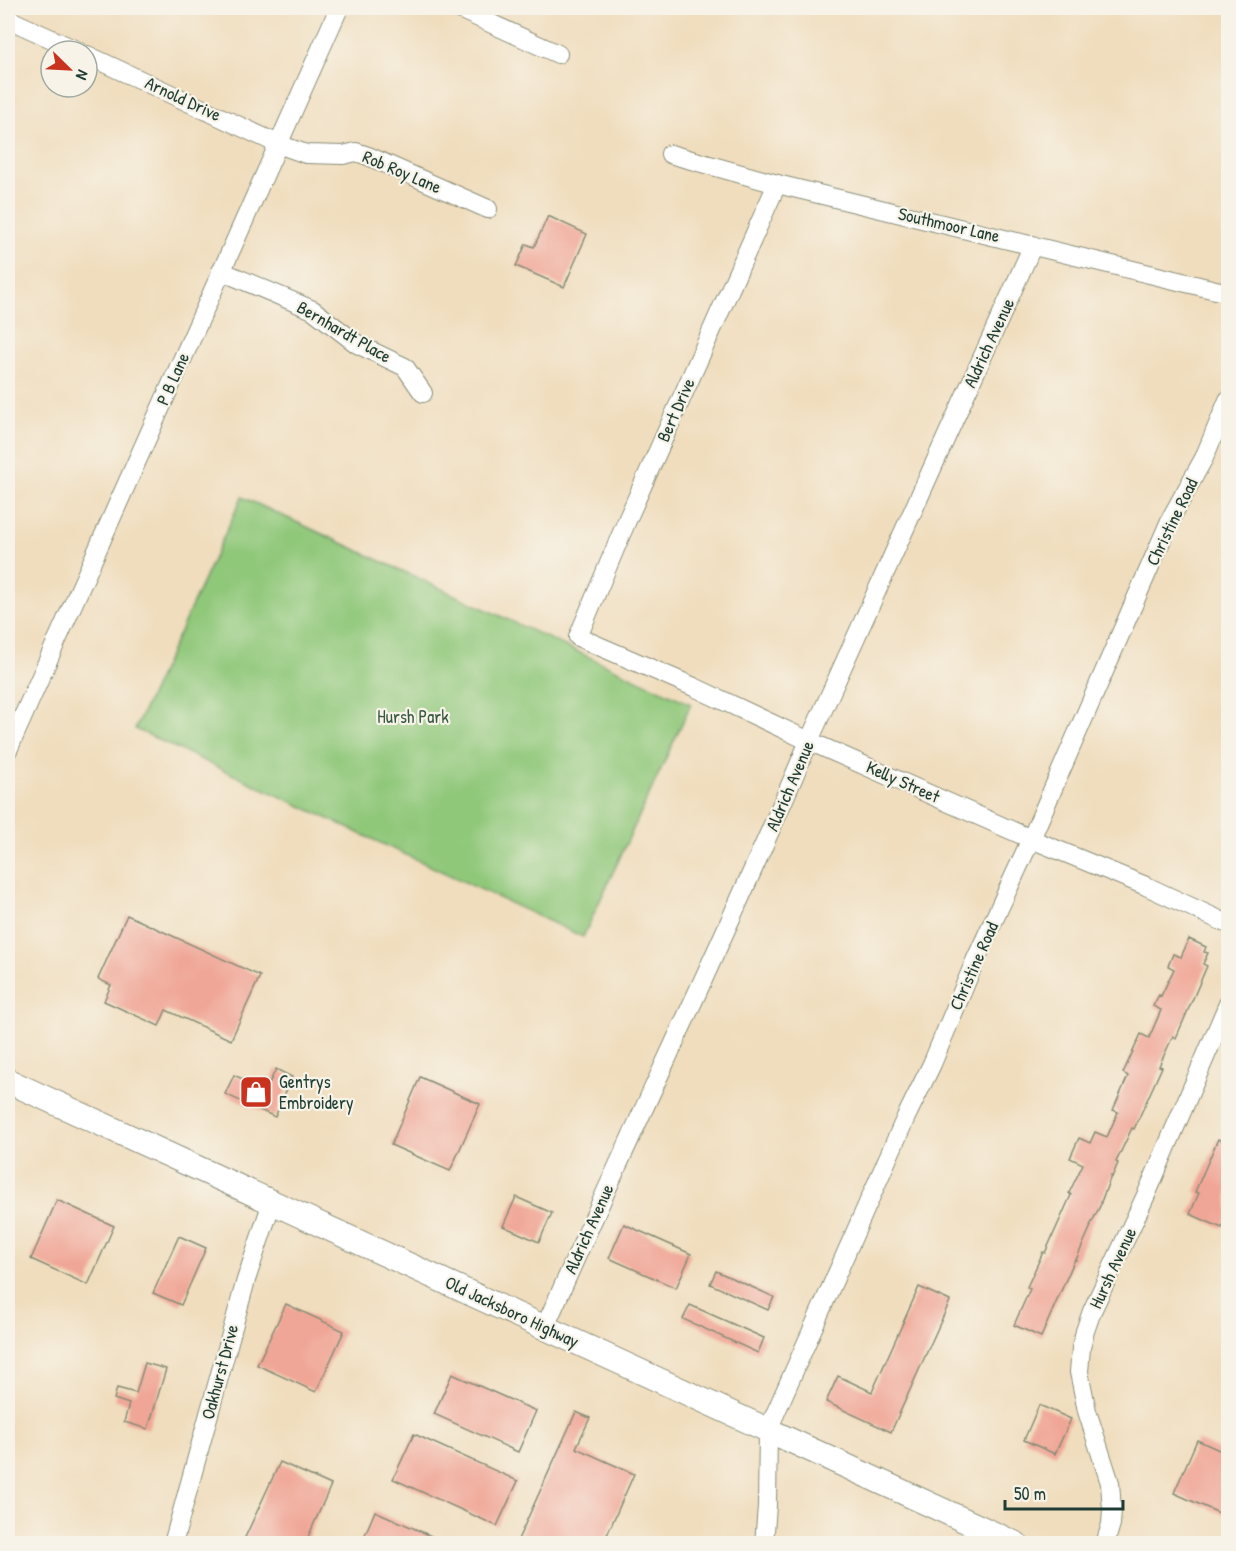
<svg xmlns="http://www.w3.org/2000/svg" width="1236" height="1551" font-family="'Patrick Hand',sans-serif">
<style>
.green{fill:#90c87a;stroke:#588257;stroke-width:1.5}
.building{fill:#f0a696}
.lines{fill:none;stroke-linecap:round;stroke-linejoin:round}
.street-casing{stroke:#888d78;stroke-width:20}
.secondary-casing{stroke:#888d78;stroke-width:26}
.street{stroke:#fff;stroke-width:18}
.secondary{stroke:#fff;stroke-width:24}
.labels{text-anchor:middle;stroke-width:4.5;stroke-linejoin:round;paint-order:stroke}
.street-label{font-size:18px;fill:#1f3d34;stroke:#f7f3e8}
.park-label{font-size:18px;fill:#365942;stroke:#f7f3e8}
.poi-label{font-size:18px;fill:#1f3d34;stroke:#f7f3e8;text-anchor:start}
</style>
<rect width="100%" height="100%" fill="#f7f3e8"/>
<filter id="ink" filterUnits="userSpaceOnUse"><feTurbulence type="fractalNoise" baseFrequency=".0167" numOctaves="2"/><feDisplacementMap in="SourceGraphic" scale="12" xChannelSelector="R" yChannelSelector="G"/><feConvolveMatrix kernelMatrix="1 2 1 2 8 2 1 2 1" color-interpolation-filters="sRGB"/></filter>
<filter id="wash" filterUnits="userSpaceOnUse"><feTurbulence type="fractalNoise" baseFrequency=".008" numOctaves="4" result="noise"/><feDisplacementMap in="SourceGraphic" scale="24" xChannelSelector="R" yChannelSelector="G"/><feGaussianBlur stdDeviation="1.35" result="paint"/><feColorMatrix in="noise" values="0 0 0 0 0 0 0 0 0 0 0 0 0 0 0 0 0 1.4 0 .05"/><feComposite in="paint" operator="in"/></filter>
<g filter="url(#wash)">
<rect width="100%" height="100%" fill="#f0ddbd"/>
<polygon class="green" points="242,497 691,704 583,937 135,729"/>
<g id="blocks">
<g class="building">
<polygon points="548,216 587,234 564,287 516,266 526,244 534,247"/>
<polygon points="127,915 260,976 231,1040 166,1010 159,1026 104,1001 111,985 98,979"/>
<polygon points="1189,939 1206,947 1204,952 1208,953 1203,964 1207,966 1176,1038 1173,1036 1159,1066 1162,1067 1134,1129 1132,1128 1116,1162 1118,1163 1112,1177 1111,1176 1101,1202 1101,1204 1090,1226 1091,1226 1076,1260 1075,1259 1041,1337 1014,1325 1030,1289 1027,1287 1043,1252 1045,1253 1071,1195 1069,1193 1083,1164 1070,1158 1079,1138 1090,1143 1095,1132 1107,1137 1118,1112 1113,1110 1128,1076 1123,1073 1141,1034 1149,1038 1161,1010 1153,1006 1159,995 1161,996 1174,969 1168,966 1173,954 1181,957"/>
<polygon points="276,1069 292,1077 275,1117 225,1094 234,1075 266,1090"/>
<polygon points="420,1077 480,1104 450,1171 391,1145"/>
<polygon points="1218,1139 1228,1144 1228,1214 1222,1228 1190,1214 1199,1193 1195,1192"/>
<polygon points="516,1197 552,1213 539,1242 503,1226"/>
<polygon points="57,1200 114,1226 88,1285 31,1259"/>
<polygon points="624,1224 691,1254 676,1288 609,1258"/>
<polygon points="179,1236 206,1248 181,1305 153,1293"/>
<polygon points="716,1271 774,1297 768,1310 710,1284"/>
<polygon points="919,1287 950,1301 891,1432 826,1402 838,1376 872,1392"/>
<polygon points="286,1304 344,1331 316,1392 257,1365"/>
<polygon points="690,1305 764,1338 758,1353 683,1319"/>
<polygon points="145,1363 166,1369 148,1429 124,1422 129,1404 114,1399 117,1388 136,1393"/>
<polygon points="452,1374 536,1411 518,1452 434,1414"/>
<polygon points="1039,1405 1071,1419 1055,1454 1024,1440"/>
<polygon points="576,1412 590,1418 576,1448 634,1474 603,1544 516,1544"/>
<polygon points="414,1434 518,1481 497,1526 393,1479"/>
<polygon points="1197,1440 1228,1454 1228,1517 1174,1493"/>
<polygon points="280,1462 331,1485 305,1544 242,1544"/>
<polygon points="375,1511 449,1544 361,1544"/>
</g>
</g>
</g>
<g filter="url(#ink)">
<use href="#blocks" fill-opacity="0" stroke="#888d78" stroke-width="1.5"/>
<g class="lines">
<g class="street-casing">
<g id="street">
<polyline points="457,8 558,54"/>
<polyline points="8,19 78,51"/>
<polyline points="87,55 278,144 306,154 343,155 356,152 368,156 488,209"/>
<polyline points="670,154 777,184 1228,293"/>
<polyline points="777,184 628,518 578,637 694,687 809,741 1031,839 1146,886 1228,924"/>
<polyline points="221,271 313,310 357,344 405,367 423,393"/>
<polyline points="8,750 339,8"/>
<path d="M545 1327C631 1131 726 938 809 741L1033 245"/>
<polyline points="173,1544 246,1280 272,1202"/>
<polyline points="764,1544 767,1506 768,1430 906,1117 932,1064 975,961 1031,839 1172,516 1204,458 1228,400"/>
<polyline points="1105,1544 1111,1524 1112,1510 1110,1483 1087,1411 1079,1372 1081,1348 1085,1331 1092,1311 1147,1193 1228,1004"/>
</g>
</g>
<g class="secondary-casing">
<polyline id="secondary" points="8,1081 1016,1544"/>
</g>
<use href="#street" class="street"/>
<use href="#secondary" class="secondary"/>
</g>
</g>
<defs>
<g id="shop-square" transform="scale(1.725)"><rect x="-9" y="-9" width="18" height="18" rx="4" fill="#c8321e" stroke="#f7f3e8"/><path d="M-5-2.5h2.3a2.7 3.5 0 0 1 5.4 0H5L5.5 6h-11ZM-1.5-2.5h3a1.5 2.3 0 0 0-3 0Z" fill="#fff"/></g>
</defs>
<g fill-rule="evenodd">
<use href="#shop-square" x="256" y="1092"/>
</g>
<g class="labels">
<g class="street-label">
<text transform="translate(183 99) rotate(25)" y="6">Arnold Drive</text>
<text transform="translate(402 172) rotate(23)" y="6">Rob Roy Lane</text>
<text transform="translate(949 225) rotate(13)" y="6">Southmoor Lane</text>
<text transform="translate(344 332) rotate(30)" y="6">Bernhardt Place</text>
<text transform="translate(989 343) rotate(-65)" y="6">Aldrich Avenue</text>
<text transform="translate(173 379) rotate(-66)" y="6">P B Lane</text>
<text transform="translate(676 410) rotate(-66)" y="6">Bert Drive</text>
<text transform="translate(1172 522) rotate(-64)" y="6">Christine Road</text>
<text transform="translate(903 782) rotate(24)" y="6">Kelly Street</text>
<text transform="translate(790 786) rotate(-67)" y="6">Aldrich Avenue</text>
<text transform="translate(974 966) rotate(-66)" y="6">Christine Road</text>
<text transform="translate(589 1229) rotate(-66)" y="6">Aldrich Avenue</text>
<text transform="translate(1113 1268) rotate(-65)" y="6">Hursh Avenue</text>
<text transform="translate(512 1312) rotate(25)" y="6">Old Jacksboro Highway</text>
<text transform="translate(220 1372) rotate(-75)" y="6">Oakhurst Drive</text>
</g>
<g class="park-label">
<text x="413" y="723">Hursh Park</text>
</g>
<g class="poi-label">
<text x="279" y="1088">Gentrys<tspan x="279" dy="21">Embroidery</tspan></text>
</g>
</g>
<rect width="1236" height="1551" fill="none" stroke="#f7f3e8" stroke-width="30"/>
<g transform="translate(69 69) rotate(114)"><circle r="28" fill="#f7f3e8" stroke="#a1aaa0" stroke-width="1.5"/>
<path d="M0-4.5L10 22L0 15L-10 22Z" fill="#c8321e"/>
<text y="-9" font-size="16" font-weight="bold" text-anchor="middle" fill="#1f3d34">N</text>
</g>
<path d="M1005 1500v9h118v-9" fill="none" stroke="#1f3d34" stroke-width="3"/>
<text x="1014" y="1500" font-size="18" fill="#1f3d34" stroke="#f7f3e8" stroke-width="4.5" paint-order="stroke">50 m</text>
</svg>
